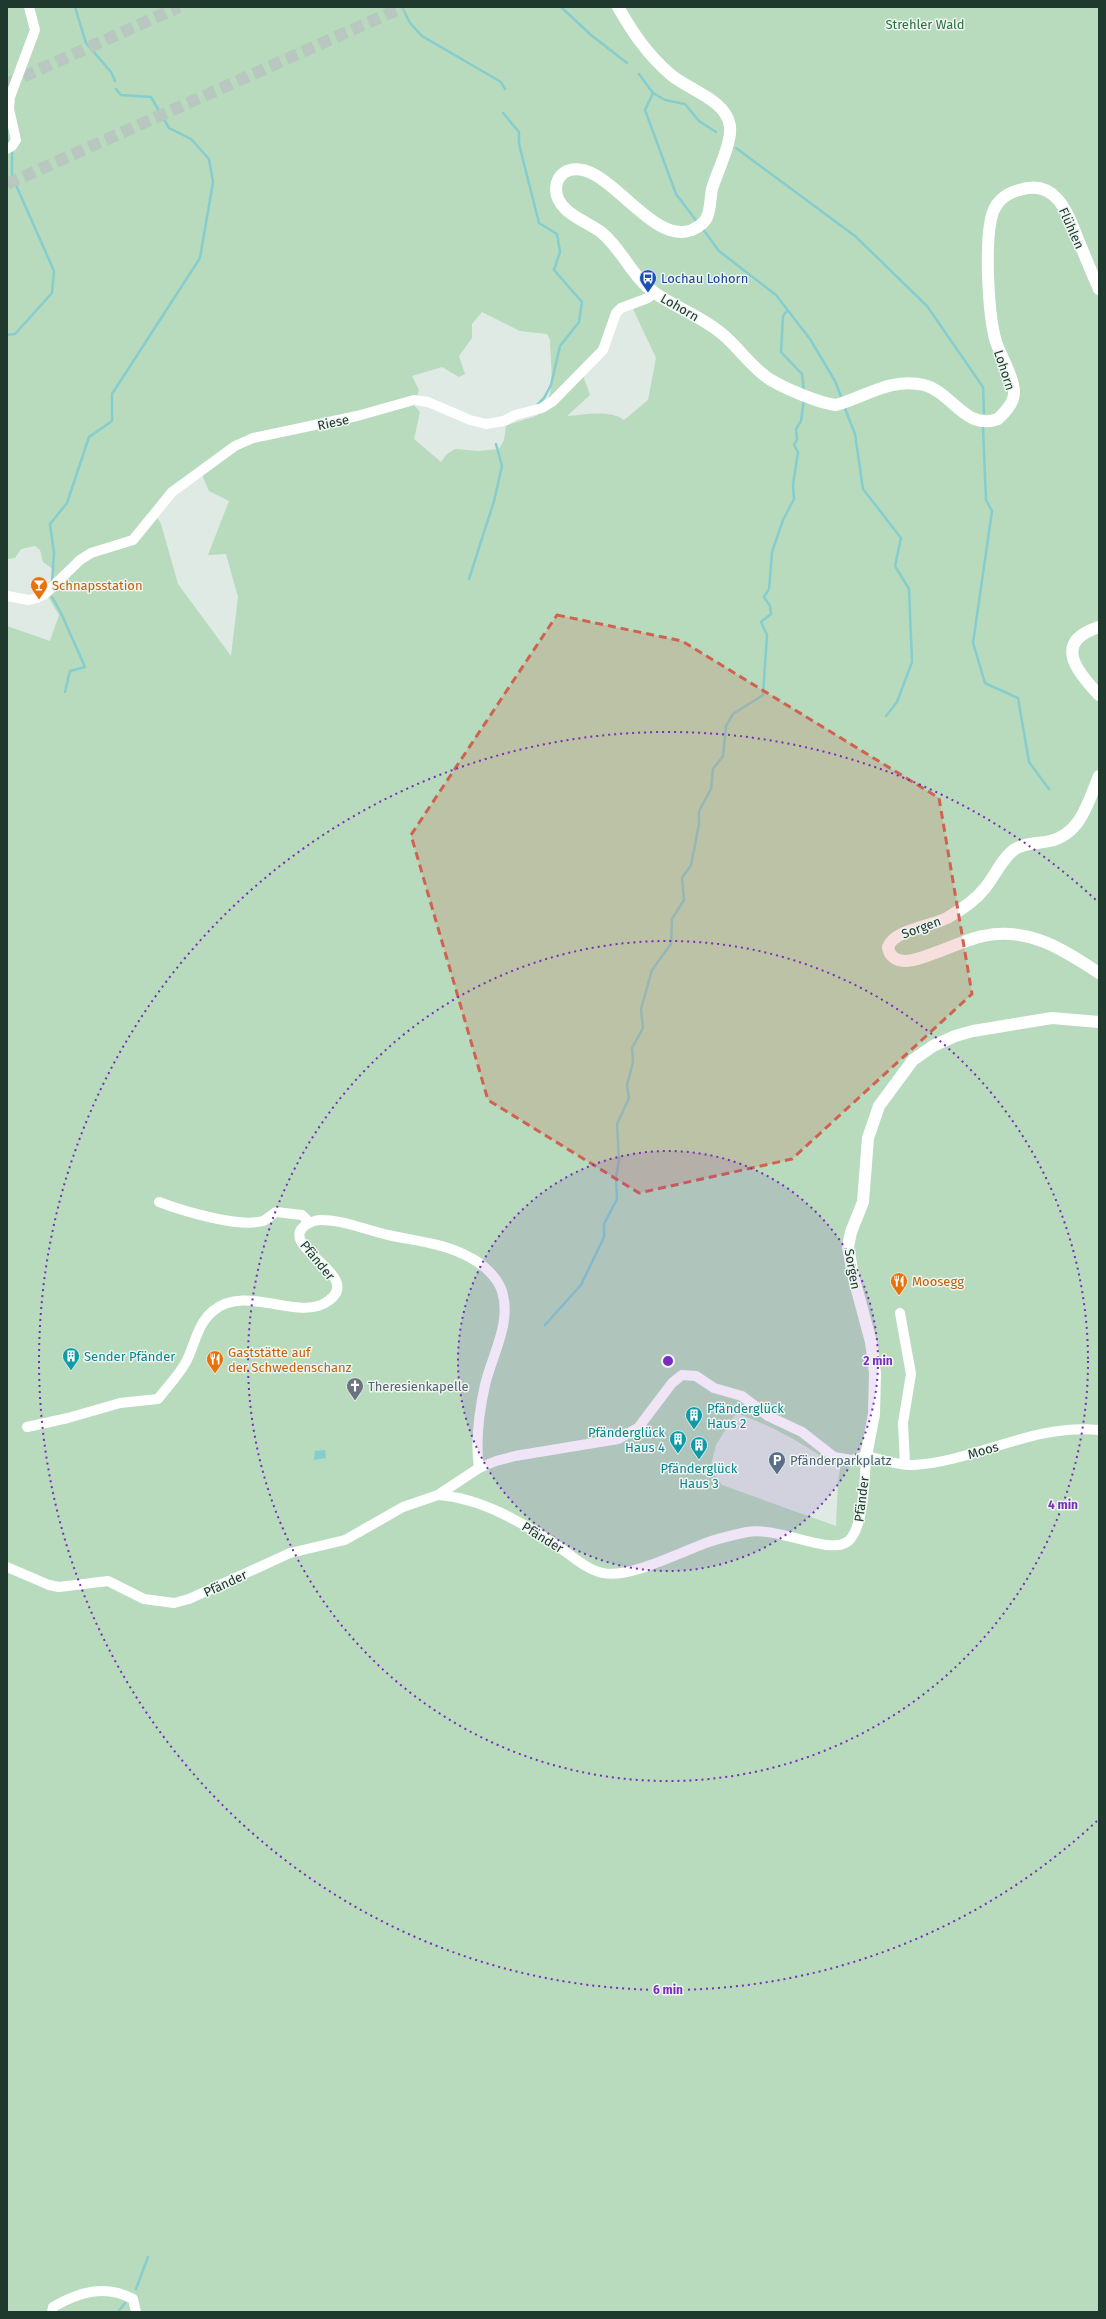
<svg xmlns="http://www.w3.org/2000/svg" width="1106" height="2319" font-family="'Fira Sans',sans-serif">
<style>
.green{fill:#b7dbbc;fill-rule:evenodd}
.water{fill:#86cdcf}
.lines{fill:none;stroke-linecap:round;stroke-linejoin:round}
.stream{stroke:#86cdcf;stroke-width:2.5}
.motorway-tunnel{stroke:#b8c7bf;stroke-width:12;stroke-dasharray:12 6;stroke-linecap:butt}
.minor{stroke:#fff;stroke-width:10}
.tertiary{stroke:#fff;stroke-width:12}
.marked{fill:#d16150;fill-opacity:0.2;stroke:#d16150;stroke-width:3;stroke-dasharray:8 5;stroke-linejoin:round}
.ring{fill:none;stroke:#7b2cbf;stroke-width:2;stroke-dasharray:2 4}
.labels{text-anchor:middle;stroke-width:3;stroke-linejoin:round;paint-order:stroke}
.park-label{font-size:13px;fill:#2b6f3d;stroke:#eef6f1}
.street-label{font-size:13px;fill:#20392f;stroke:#eef6f1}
.transit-label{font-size:13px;fill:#164399;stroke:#eef6f1;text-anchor:start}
.food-label{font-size:13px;fill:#c56008;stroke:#eef6f1;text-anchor:start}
.culture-label{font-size:13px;fill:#0d838f;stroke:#eef6f1;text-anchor:start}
.worship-label{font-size:13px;fill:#5b616d;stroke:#eef6f1;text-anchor:start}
.service-label{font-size:13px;fill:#4e5e75;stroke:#eef6f1;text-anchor:start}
.centre{fill:#7b2cbf;stroke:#eef6f1;stroke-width:2}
.ring-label{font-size:12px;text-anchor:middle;font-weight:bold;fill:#7b2cbf;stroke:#eef6f1;stroke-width:3;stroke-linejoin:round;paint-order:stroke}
</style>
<rect width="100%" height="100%" fill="#deeae3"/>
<path class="green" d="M7 7H1099V2312H7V626L50 641 59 615 48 597 55 592 54 570 43 562 40 550 35 546 21 549 15 558 7 559ZM639 305 633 309 656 358 648 400 624 420C609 409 584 415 567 416L590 395 582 373 622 312ZM482 312 520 331 547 334 550 340C550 362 558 399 538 415 535 417 512 423 506 426L504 440 499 449 478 451 455 449 447 454 441 462 414 439 420 412 415 406 419 390 412 376 442 367 459 377 465 374 459 356 472 338V324ZM200 470 209 491 229 501 208 555 226 554 238 597 231 656 178 584 161 524 153 511ZM736 1413C759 1421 782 1432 803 1445 816 1452 827 1462 841 1464L838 1481 836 1526 722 1485 710 1469 716 1445Z"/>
<polygon class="water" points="325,1450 326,1458 314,1460 315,1451"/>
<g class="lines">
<g class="stream">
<polyline points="75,7 86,43 111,72 115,81"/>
<polyline points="402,7 410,23 422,36 501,82 505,89"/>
<polyline points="561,7 591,35 627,63"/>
<polyline points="639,74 653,93 645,110 676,194 698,223"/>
<polyline points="653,93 665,100 685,104 699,121 716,132"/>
<polyline points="503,113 519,132 519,144 539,223 557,234 560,252 554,270 582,302 579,322 560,346 551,385 544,398 536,406"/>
<polyline points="7,140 9,142"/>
<polyline points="736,148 855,236 927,306 983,387 984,413"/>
<polyline points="702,228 719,251 776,295 810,339 835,381 842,399"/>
<polyline points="787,311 783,316 781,352 802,374 804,392"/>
<polyline points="7,335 15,334 52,293 54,271 12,176 12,152"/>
<polyline points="844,406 855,434 863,489 901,538 895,566 909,589 912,662 897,702 886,716"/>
<polyline points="983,428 986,500 992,511 973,643 985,683 1018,698 1029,762 1049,789"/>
<polyline points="469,579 494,501 502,466 496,444"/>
<polyline points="52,583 54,553 50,524 67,503 89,437 112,421 112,394 200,258 213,182 209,159 191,139 169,128 151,97 121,95 116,89"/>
<polyline points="52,597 61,613 85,667 70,671 65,692"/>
<polyline points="545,1325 581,1285 604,1237 604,1224 617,1199 616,1178 619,1160 617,1124 629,1098 627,1085 633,1062 632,1048 643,1028 641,1009 652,970 671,944 672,919 684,900 682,878 691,865 699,824 699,811 711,789 713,769 723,756 726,726 733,714 763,695 767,635 761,622 771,614 770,606 764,597 769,589 772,552 783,520 794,499 793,485 798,452 794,445 797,439 796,429 801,421 804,399"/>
<polyline points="136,2289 148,2257"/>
<polyline points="118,2312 125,2303"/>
</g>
<g class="motorway-tunnel">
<polyline points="7,84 179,7"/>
<polyline points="7,184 403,7"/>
</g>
<g class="minor">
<polyline points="7,149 12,146 16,140 9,109 10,97 35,30 29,7"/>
<polyline points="7,596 29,600 37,598 45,594 80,560 91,553 133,540 172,492 235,446 253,438 357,416 414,400 428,402 470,420 486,424 504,421 515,415 542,408 553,401 603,350 616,313 621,308 648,298 654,293"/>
<path d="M159 1202C183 1211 239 1228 263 1221 268 1219 272 1214 276 1212L302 1215 309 1222"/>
<polyline points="900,1313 911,1374 903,1423 905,1464"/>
<path d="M27 1427 68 1418 120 1403 158 1399C167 1387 179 1375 186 1362 195 1345 197 1324 213 1311 245 1284 296 1320 325 1303 371 1276 272 1247 307 1224 311 1222 317 1220 321 1220 344 1220 366 1230 388 1235 416 1241 445 1243 471 1258 484 1265 497 1277 502 1291 512 1323 492 1355 485 1385 479 1412 475 1440 479 1468"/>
<path d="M866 1456C880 1459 899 1466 914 1465 977 1461 1034 1423 1099 1430"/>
<path d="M438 1495C482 1498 523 1523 559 1547 572 1556 587 1570 603 1573 628 1579 681 1552 706 1543 719 1538 733 1535 747 1532 778 1526 828 1555 847 1542 864 1531 865 1476 866 1456"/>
<polyline points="7,1567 49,1585 59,1587 108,1581 144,1599 174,1603 189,1599 290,1553 345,1540 403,1507 438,1495 479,1468 496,1461 515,1456 618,1439 638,1428 672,1383 682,1375 696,1376 714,1388 742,1396 768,1416 802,1432 834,1457 851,1460 866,1456"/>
<path d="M52 2312 53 2307C79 2292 105 2284 133 2299L136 2312"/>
</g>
<g class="tertiary">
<path d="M618 7C633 33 647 54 670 74 688 90 726 99 730 126 732 143 717 172 712 189 710 198 711 208 707 217 705 223 698 227 692 230 649 247 604 152 565 172 559 176 556 182 556 189 556 212 586 221 601 232 622 249 632 277 655 293 676 308 701 316 721 333 739 347 752 369 771 380 786 389 819 403 836 405 865 397 892 377 924 385 952 392 965 431 998 419 1005 412 1013 404 1014 394 1015 380 1001 356 996 342 988 315 985 247 991 219 994 204 1004 194 1019 190 1057 178 1068 214 1079 242 1086 258 1092 274 1099 289"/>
<path d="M1099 627C1052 642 1077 672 1099 695"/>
<path d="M1099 776C1088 802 1081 834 1050 841 1038 844 1026 842 1015 849 1002 858 995 876 985 888 975 901 961 910 947 918 931 926 894 930 888 947 889 956 896 961 905 961 922 961 962 940 983 936 1028 926 1064 950 1099 973"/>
<polyline points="866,1456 874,1414 875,1373 871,1342 853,1275 848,1247 851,1232 863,1202 868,1138 879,1106 913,1060 933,1046 955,1036 973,1031 1052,1018 1099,1022"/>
</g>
</g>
<path class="marked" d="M557 615 682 641 939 798 972 994 792 1159 639 1193 488 1100 411 835Z"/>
<circle cx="668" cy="1361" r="210" fill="#7b2cbf" fill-opacity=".12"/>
<g class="ring">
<circle cx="668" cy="1361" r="210"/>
<circle cx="668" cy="1361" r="420"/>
<path d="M1097 1821A629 629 0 1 1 1097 901"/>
</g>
<defs>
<g id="bus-pin" transform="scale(0.9)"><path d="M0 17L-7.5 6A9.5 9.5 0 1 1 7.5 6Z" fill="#1a4fb4" stroke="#eef6f1"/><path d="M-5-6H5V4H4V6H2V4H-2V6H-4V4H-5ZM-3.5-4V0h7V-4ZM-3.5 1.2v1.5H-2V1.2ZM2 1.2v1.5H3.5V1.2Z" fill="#fff"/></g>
<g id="bar-pin" transform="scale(0.9)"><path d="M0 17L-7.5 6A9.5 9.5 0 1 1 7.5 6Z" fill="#e8710a" stroke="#eef6f1"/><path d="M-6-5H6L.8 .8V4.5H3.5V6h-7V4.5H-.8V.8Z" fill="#fff"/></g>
<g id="restaurant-pin" transform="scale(0.9)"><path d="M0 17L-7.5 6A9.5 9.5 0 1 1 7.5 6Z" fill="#e8710a" stroke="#eef6f1"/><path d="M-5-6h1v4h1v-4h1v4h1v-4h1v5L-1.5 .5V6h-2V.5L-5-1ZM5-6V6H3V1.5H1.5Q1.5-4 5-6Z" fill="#fff"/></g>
<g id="building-pin" transform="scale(0.9)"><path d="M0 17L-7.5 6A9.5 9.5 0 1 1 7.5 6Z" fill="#0f9aa8" stroke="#eef6f1"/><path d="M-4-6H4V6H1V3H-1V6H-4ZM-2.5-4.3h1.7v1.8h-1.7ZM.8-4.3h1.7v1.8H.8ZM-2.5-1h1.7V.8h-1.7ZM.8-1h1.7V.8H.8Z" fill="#fff"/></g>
<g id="church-pin" transform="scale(0.9)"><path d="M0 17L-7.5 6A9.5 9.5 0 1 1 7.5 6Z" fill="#6b7280" stroke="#eef6f1"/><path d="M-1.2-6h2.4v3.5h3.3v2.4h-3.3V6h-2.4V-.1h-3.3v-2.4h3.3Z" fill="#fff"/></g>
<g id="parking-pin" transform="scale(0.9)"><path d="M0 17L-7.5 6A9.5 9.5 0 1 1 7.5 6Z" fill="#5c6f8a" stroke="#eef6f1"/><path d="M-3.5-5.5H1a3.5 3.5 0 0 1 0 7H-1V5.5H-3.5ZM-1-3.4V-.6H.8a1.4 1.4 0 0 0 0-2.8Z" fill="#fff"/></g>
</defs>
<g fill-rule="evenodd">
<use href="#bus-pin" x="648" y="278"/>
<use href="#bar-pin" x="39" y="585"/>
<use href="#restaurant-pin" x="899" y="1281"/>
<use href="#building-pin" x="71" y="1356"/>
<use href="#restaurant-pin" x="215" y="1359"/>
<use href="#church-pin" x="355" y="1386"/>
<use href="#building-pin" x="694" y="1415"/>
<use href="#building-pin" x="678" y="1439"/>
<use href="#building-pin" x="699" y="1445"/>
<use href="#parking-pin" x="777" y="1460"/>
</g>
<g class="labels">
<g class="park-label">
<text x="925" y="29">Strehler Wald</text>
</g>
<g class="street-label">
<text transform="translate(1072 228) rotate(66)" y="5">Flühlen</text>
<text transform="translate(680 307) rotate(30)" y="5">Lohorn</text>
<text transform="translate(1005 370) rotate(72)" y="5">Lohorn</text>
<text transform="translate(333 422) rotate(-12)" y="5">Riese</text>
<text transform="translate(921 927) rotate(-20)" y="5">Sorgen</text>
<text transform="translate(318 1260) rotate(51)" y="5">Pfänder</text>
<text transform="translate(853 1269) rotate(80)" y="5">Sorgen</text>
<text transform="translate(983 1450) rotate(-16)" y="5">Moos</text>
<text transform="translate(861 1499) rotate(-83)" y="5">Pfänder</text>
<text transform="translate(543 1537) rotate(32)" y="5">Pfänder</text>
<text transform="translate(225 1583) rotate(-25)" y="5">Pfänder</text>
</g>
<g class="transit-label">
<text x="661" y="283">Lochau Lohorn</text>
</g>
<g class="food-label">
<text x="52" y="590">Schnapsstation</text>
<text x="912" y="1286">Moosegg</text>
<text x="228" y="1357">Gaststätte auf<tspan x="228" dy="15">der Schwedenschanz</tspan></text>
</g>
<g class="culture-label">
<text x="84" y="1361">Sender Pfänder</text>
<text x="707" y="1413">Pfänderglück<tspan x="707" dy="15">Haus 2</tspan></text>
<text x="665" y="1437" text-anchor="end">Pfänderglück<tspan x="665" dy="15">Haus 4</tspan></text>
<text x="699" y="1473" text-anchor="middle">Pfänderglück<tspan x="699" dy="15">Haus 3</tspan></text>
</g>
<g class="worship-label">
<text x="368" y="1391">Theresienkapelle</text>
</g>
<g class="service-label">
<text x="790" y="1465">Pfänderparkplatz</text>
</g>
</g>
<circle cx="668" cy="1361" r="6" class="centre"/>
<g class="ring-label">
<text x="878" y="1365">2 min</text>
<text x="1063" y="1509">4 min</text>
<text x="668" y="1994">6 min</text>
</g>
<rect width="1106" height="2319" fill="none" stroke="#20392f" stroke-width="16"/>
</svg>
